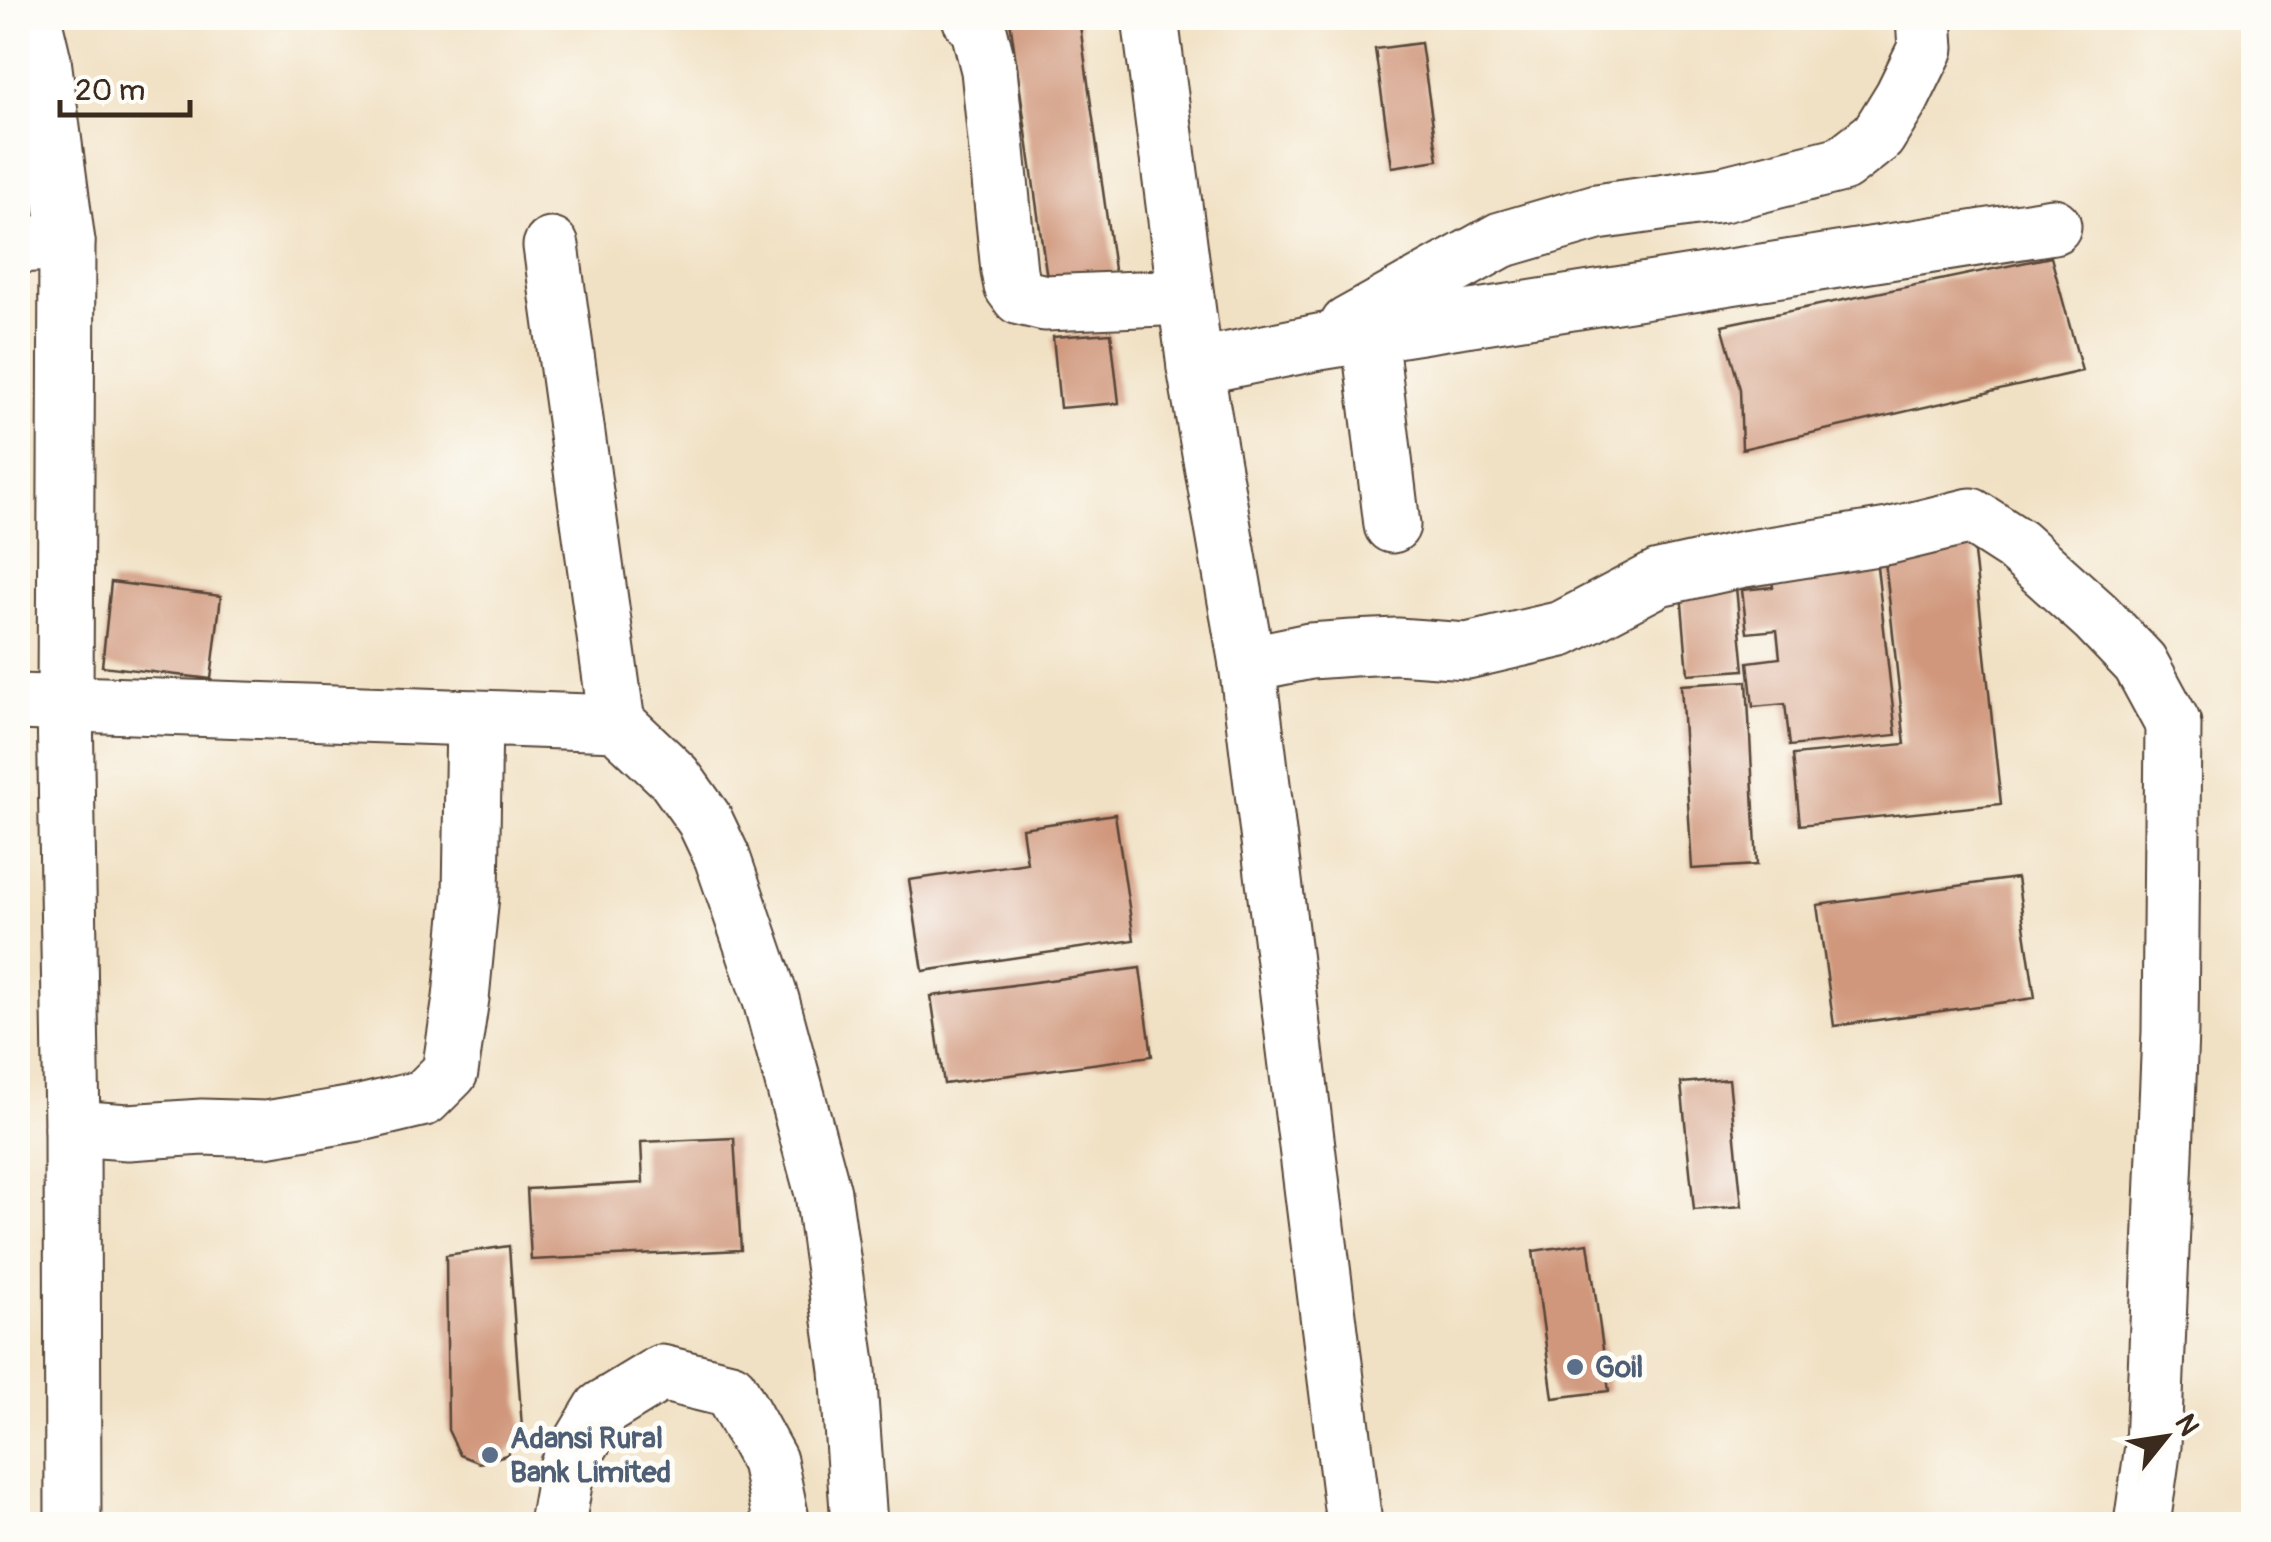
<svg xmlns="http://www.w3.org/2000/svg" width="2271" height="1542" font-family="Pangolin,sans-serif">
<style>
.building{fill:#d0977b}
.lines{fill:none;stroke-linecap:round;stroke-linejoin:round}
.minor-casing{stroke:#564537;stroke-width:59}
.minor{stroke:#fff;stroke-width:55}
.service-dot{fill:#5c6f8a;stroke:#fdfcf7;stroke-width:4}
.labels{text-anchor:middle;stroke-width:10;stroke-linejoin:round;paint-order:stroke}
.service-label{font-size:30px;font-weight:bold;fill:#4e5e75;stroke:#fdfcf7;text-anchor:start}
</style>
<rect width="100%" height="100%" fill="#fdfcf7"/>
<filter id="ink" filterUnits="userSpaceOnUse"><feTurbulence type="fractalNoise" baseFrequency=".01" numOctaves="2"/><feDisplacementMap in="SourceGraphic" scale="20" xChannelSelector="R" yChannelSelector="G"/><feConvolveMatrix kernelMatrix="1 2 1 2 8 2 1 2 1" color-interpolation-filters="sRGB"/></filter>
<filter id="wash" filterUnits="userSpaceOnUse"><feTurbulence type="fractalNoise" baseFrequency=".0048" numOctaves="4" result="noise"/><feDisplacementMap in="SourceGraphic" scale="40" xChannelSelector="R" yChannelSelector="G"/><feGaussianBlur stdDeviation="2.25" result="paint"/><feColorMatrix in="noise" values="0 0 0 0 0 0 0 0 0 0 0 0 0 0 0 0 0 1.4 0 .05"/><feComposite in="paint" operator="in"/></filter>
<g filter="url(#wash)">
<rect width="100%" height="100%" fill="#f1e1c4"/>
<g id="blocks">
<g class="building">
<polygon points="1031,18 1079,18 1116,284 1049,292 1010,20"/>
<polygon points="1421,43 1438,160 1392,167 1375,49"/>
<polygon points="2051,257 2082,371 1742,449 1740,389 1722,325"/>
<polygon points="1111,333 1119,403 1060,408 1053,337"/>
<polygon points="1972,534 2001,804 1800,825 1793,755 1905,744 1883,543"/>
<polygon points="1875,549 1896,735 1790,746 1785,704 1753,707 1748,662 1780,658 1777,630 1747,633 1742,590 1773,587 1769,560"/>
<polygon points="1735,577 1744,670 1688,674 1680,581"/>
<polygon points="111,582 221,596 211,679 102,666"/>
<polygon points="1747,681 1757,865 1692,869 1681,685"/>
<polygon points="1115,814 1134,940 923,971 909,880 1027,863 1022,828"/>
<polygon points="2017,878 2035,998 1834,1026 1817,905"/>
<polygon points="1140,968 1152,1056 944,1084 931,996"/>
<polygon points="1729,1079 1742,1206 1694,1210 1681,1083"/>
<polygon points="734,1138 741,1250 531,1260 527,1189 643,1183 641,1142"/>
<polygon points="1588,1243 1609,1391 1553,1398 1533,1251"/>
<polygon points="509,1246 522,1428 518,1442 506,1455 480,1463 460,1455 448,1430 446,1255"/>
</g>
</g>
</g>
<g filter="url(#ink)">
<use href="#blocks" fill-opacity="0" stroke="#564537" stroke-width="2.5"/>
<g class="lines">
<g class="minor-casing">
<g id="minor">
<polyline points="33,18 43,60 67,242 65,704 72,1128 73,1524"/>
<polyline points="970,18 979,30 989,70 1009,271 1012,286 1020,297 1045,303 1186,297"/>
<polyline points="1150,18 1195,367 1247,664 1354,1524"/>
<polyline points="18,245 67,242"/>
<polyline points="551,246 617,723"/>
<polyline points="1348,325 1501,240 1597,212 1723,194 1842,164 1878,136 1902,97 1926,48 1924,18"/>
<polyline points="1369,334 1392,525"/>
<polyline points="1195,367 1319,342 2053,226"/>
<polyline points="1247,664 1310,651 1353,648 1397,646 1467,651 1562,629 1659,578 1744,559 1889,536 1971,516 2016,545 2096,617 2140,663 2173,724 2170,1032 2153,1446 2142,1524"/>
<polyline points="18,702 617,723 674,777 704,819 722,857 771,1000 823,1193 848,1370 859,1524"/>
<polyline points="72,1128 128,1132 202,1127 266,1129 365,1112 424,1098 450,1072 461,998 471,895 474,718"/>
<polyline points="557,1524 567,1467 602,1409 661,1373 730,1390 769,1461 782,1524"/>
</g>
</g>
<use href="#minor" class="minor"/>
</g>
</g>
<g class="service-dot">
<circle cx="1575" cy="1367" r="10"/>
<circle cx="490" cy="1455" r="10"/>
</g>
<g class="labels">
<g class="service-label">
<text x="1595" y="1377">Goil</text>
<text x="510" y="1448">Adansi Rural<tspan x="510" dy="34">Bank Limited</tspan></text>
</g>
</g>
<rect width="2271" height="1542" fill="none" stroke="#fdfcf7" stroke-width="60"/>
<g transform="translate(2166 1437) rotate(60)" stroke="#fdfcf7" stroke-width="8" paint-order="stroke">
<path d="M0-8L18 38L0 25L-18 38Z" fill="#3b2a1e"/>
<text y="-15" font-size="28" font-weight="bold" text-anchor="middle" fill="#3b2a1e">N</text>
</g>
<path d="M60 100v15h130v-15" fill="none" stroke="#3b2a1e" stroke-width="5"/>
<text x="75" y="100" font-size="30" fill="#3b2a1e" stroke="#fdfcf7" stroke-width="8" paint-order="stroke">20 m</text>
</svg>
